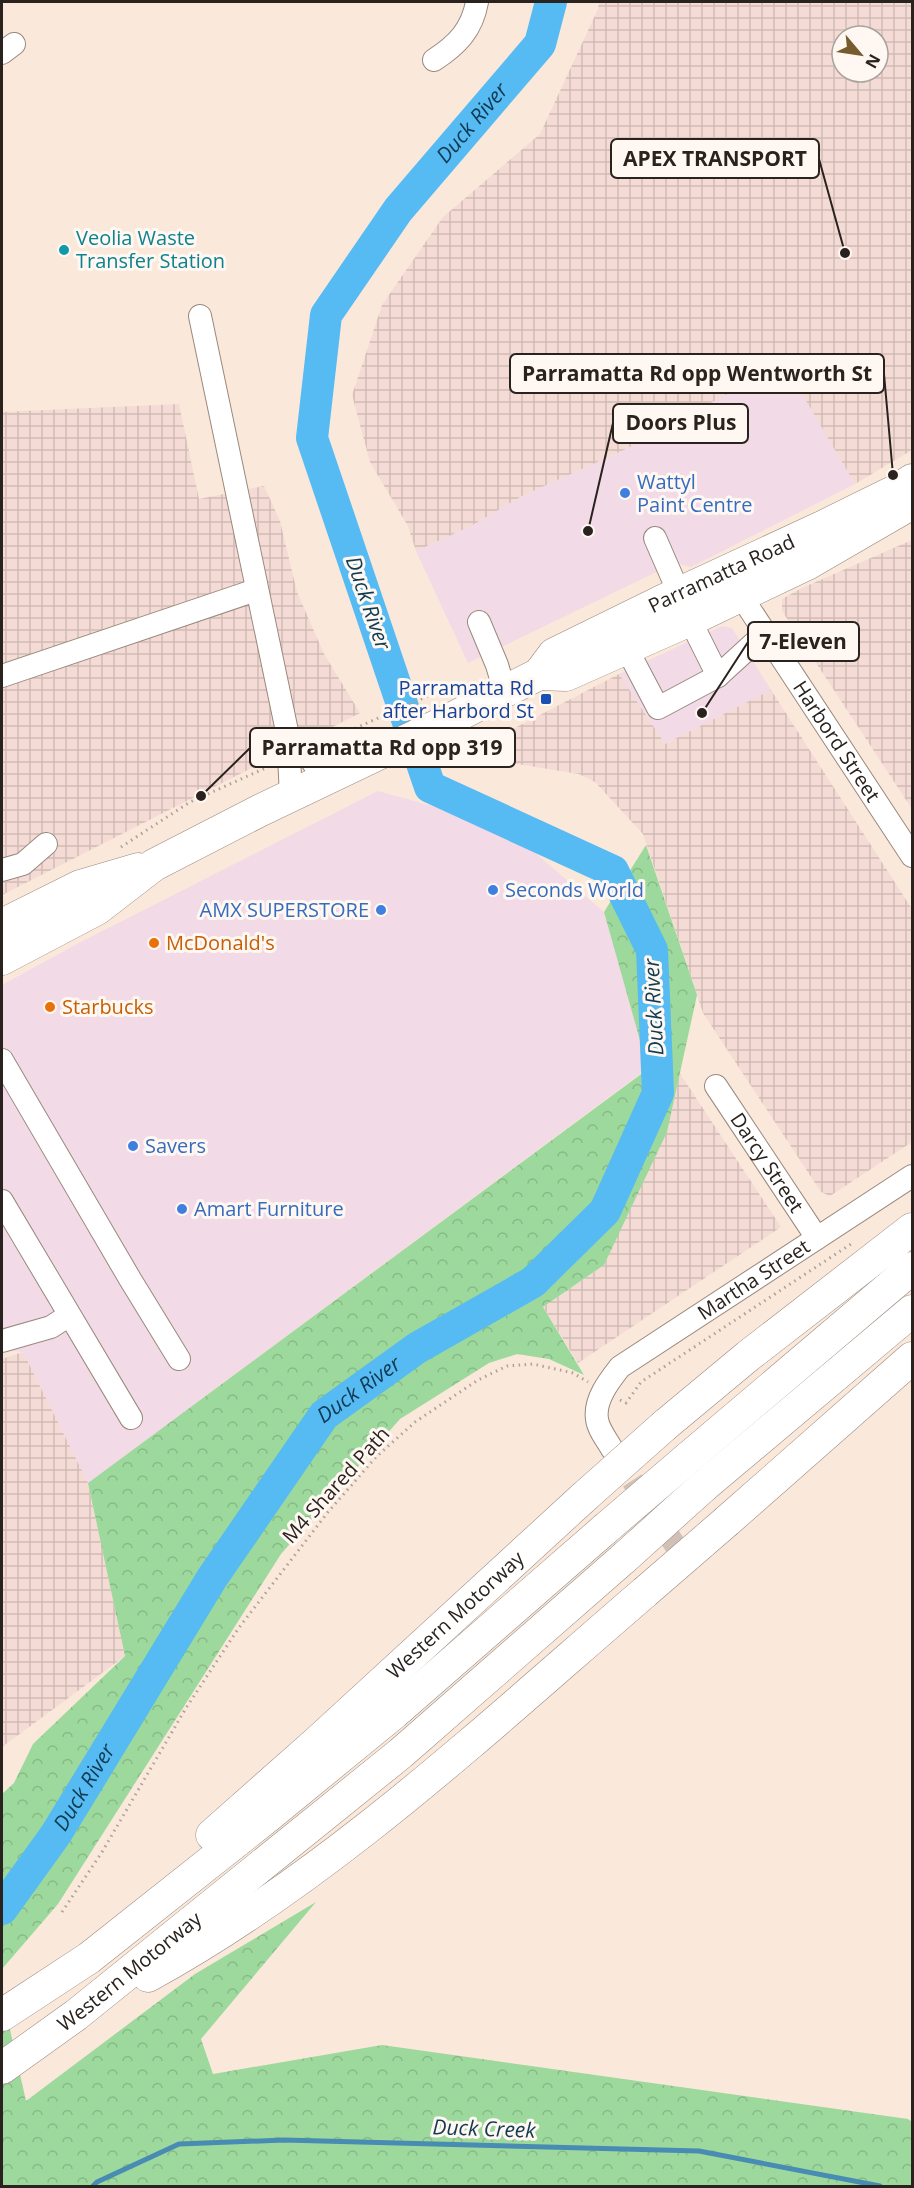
<svg xmlns="http://www.w3.org/2000/svg" width="914" height="2188" font-family="'Open Sans',sans-serif">
<style>
.commercial{fill:#f2dae6}
.industrial{fill:url(#industrial-grid);fill-rule:evenodd}
.forest{fill:url(#forest-crowns)}
.lines{fill:none;stroke-linecap:round;stroke-linejoin:round}
.stream{stroke:#488cb3;stroke-width:5}
.river{stroke:#56baf3;stroke-width:32}
.minor-tunnel{stroke:#d0c0b5;stroke-width:22;stroke-dasharray:22 11;stroke-linecap:butt}
.minor-casing{stroke:#99897d;stroke-width:24}
.highway-casing{stroke:#99897d;stroke-width:33}
.path{stroke:#afa197;stroke-width:3;stroke-dasharray:1.5 4.5;stroke-linecap:butt}
.minor{stroke:#fff;stroke-width:22}
.highway{stroke:#fff;stroke-width:32}
.highway-bridge-casing{stroke:#99897d;stroke-width:33;stroke-linecap:butt}
.highway-bridge{stroke:#fff;stroke-width:32}
.culture-dot{fill:#0f9aa8;stroke:#fff8f2;stroke-width:2}
.shop-dot{fill:#3f7fe0;stroke:#fff8f2;stroke-width:2}
.transit-dot{fill:#1a4fb4;stroke:#fff8f2;stroke-width:2}
.food-dot{fill:#e8710a;stroke:#fff8f2;stroke-width:2}
.labels{text-anchor:middle;stroke-width:6;stroke-linejoin:round;paint-order:stroke}
.culture-label{font-size:20px;fill:#0d838f;stroke:#fff8f2;text-anchor:start}
.shop-label{font-size:20px;fill:#366cbe;stroke:#fff8f2;text-anchor:start}
.street-label{font-size:20px;fill:#29221e;stroke:#fff8f2}
.transit-label{font-size:20px;fill:#164399;stroke:#fff8f2;text-anchor:end}
.food-label{font-size:20px;fill:#c56008;stroke:#fff8f2;text-anchor:start}
.water-label{font-size:21px;font-style:italic;fill:#103b52;stroke:#fff8f2}
.leader{fill:none;stroke:#29221e;stroke-width:2}
.callout-dot{fill:#29221e;stroke:#fff8f2;stroke-width:2}
.callout{fill:#fff8f2;stroke:#29221e;stroke-width:2}
.callout-label{font-size:21px;text-anchor:middle;font-weight:bold;fill:#29221e}
</style>
<defs>
<pattern id="industrial-grid" width="8" height="8" patternUnits="userSpaceOnUse" patternTransform="scale(1.5)"><rect width="8" height="8" fill="#f5dbd5"/><path d="M0 4h8M4 0v8" fill="none" stroke="#d2bcb6"/></pattern>
<pattern id="forest-crowns" width="20" height="18" patternUnits="userSpaceOnUse" patternTransform="scale(1.5)"><rect width="20" height="18" fill="#9dd99c"/><path d="M2 6a3 3 0 1 1 6 0M12 15a3 3 0 1 1 6 0" fill="none" stroke="#87ba86"/></pattern>
</defs>
<rect width="100%" height="100%" fill="#fae8db"/>
<g class="commercial">
<polygon points="785,362 855,484 691,567 675,563 468,663 416,551 471,526 522,496 624,450"/>
<polygon points="722,626 732,628 771,690 665,744 619,674"/>
<polygon points="378,791 504,826 604,912 648,1068 88,1483 23,1352 2,1350 2,985 79,943"/>
</g>
<g class="industrial">
<path d="M599 2H912V450L855 484 784 363 624 450 522 496 471 526 416 551 408 526 370 462 352 395 382 305 443 217 540 134 598 9ZM842 36H878V72H842Z"/>
<polygon points="179,404 199,499 264,486 280,521 297,592 324,654 360,713 2,895 2,412"/>
<polygon points="912,540 912,809 782,611 782,599 802,588"/>
<polygon points="619,674 665,744 771,690 912,909 912,1142 830,1196 821,1192 703,1013 643,834 595,782 579,774 486,759 476,748"/>
<polygon points="675,1066 781,1227 578,1363 543,1307 604,1265"/>
<polygon points="23,1352 88,1483 125,1656 2,1747 2,1359"/>
</g>
<g class="forest">
<polygon points="646,845 697,995 667,1132 604,1265 543,1307 584,1375 549,1359 517,1354 489,1363 400,1419 281,1554 58,1904 2,1969 2,1794 14,1783 33,1744 125,1656 88,1483 648,1069 604,912"/>
<polygon points="316,1902 201,2039 213,2074 382,2045 908,2119 912,2122 912,2186 2,2186 2,1994 26,2101 195,1974"/>
</g>
<g class="lines">
<polyline class="stream" points="93,2186 97,2182 179,2144 284,2140 699,2151 880,2186"/>
<path class="river" id="s1" d="M2 1909 56 1834 212 1578 324 1415 417 1348 533 1282 605 1211 658 1093 652 950 613 871 430 787 312 438 326 315 398 210 540 44 551 2"/>
<polyline class="minor-tunnel" points="614,1453 689,1566"/>
<g class="minor-casing">
<g id="minor">
<polyline points="2,53 14,44"/>
<path d="M434 60C457 45 472 30 477 2"/>
<polyline points="200,316 288,736 291,796"/>
<polyline points="655,538 679,593"/>
<path id="s2" d="M741 596 912 856"/>
<polyline points="690,620 718,676 765,633"/>
<polyline points="479,622 497,665 505,692"/>
<polyline points="627,649 658,708 718,676"/>
<polyline points="2,676 256,590"/>
<polyline points="288,736 307,754 325,780"/>
<polyline points="2,870 23,864 46,844"/>
<polyline points="2,1060 130,1279 179,1359"/>
<path id="s3" d="M716 1086 817 1238"/>
<polyline points="2,1201 131,1418"/>
<polyline points="2,1341 51,1327 68,1316"/>
<path id="s4" d="M612 1449C607 1440 598 1429 597 1419 594 1400 609 1381 620 1367L912 1176"/>
</g>
</g>
<g class="highway-casing">
<g id="highway">
<polyline points="539,674 566,675 690,620 809,563 909,505"/>
<polyline points="2,925 80,886 138,869"/>
<path id="s5" d="M2 959 97 909 154 865 261 810 443 723 539 674 554 654 660 602 822 527 897 490 912 480"/>
<polyline points="665,1425 748,1356 912,1229"/>
<polyline points="688,1458 912,1268"/>
<polyline points="705,1485 912,1311"/>
<polyline points="727,1521 912,1358"/>
<path id="s6" d="M212 1835 316 1743 584 1497"/>
<path d="M148 1976C330 1876 488 1727 645 1592"/>
<polyline points="2,2015 89,1958 267,1817 394,1713 605,1529"/>
<path id="s7" d="M2 2068 76 2015 401 1753 624 1558"/>
</g>
</g>
<g class="path">
<polyline points="322,743 457,683"/>
<polyline points="121,847 190,802 270,766"/>
<polyline points="620,1400 626,1403 641,1382 851,1244"/>
<polyline points="62,1912 102,1852 186,1708 238,1629 328,1512 377,1456 415,1422 478,1380 507,1366 533,1364 573,1373 588,1382"/>
</g>
<use href="#minor" class="minor"/>
<use href="#highway" class="highway"/>
<g class="highway-bridge-casing">
<g id="highway-bridge">
<polyline points="584,1497 665,1425"/>
<polyline points="605,1529 688,1458"/>
<polyline points="624,1558 705,1485"/>
<polyline points="645,1592 727,1521"/>
</g>
</g>
<use href="#highway-bridge" class="highway-bridge"/>
</g>
<circle class="culture-dot" cx="64" cy="250" r="6"/>
<g class="shop-dot">
<circle cx="625" cy="493" r="6"/>
<circle cx="493" cy="890" r="6"/>
<circle cx="381" cy="910" r="6"/>
<circle cx="133" cy="1146" r="6"/>
<circle cx="182" cy="1209" r="6"/>
</g>
<rect class="transit-dot" x="540" y="693" width="12" height="12" rx="3"/>
<g class="food-dot">
<circle cx="154" cy="943" r="6"/>
<circle cx="50" cy="1007" r="6"/>
</g>
<g class="labels">
<g class="culture-label">
<text x="76" y="245">Veolia Waste<tspan x="76" dy="23">Transfer Station</tspan></text>
</g>
<g class="shop-label">
<text x="637" y="489">Wattyl<tspan x="637" dy="23">Paint Centre</tspan></text>
<text x="505" y="897">Seconds World</text>
<text x="369" y="917" text-anchor="end">AMX SUPERSTORE</text>
<text x="145" y="1153">Savers</text>
<text x="194" y="1216">Amart Furniture</text>
</g>
<g class="street-label">
<text dy="7" stroke="none"><textPath href="#s5" startOffset="820">Parramatta Road</textPath></text>
<text dy="7" stroke="none"><textPath href="#s2" startOffset="174">Harbord Street</textPath></text>
<text dy="7" stroke="none"><textPath href="#s3" startOffset="92">Darcy Street</textPath></text>
<text dy="7" stroke="none"><textPath href="#s4" startOffset="252">Martha Street</textPath></text>
<text transform="translate(336 1485) rotate(-48)" y="7">M4 Shared Path</text>
<text dy="7" stroke="none"><textPath href="#s6" startOffset="328">Western Motorway</textPath></text>
<text dy="7" stroke="none"><textPath href="#s7" startOffset="160">Western Motorway</textPath></text>
</g>
<g class="transit-label">
<text x="534" y="695">Parramatta Rd<tspan x="534" dy="23">after Harbord St</tspan></text>
</g>
<g class="food-label">
<text x="166" y="950">McDonald's</text>
<text x="62" y="1014">Starbucks</text>
</g>
<g class="water-label">
<text dy="7" stroke="none"><textPath href="#s1" startOffset="2235">Duck River</textPath></text>
<text transform="translate(368 603) rotate(71)" y="7">Duck River</text>
<text transform="translate(654 1007) rotate(-93)" y="7">Duck River</text>
<text dy="7" stroke="none"><textPath href="#s1" startOffset="633">Duck River</textPath></text>
<text dy="7" stroke="none"><textPath href="#s1" startOffset="147">Duck River</textPath></text>
<text transform="translate(484 2129) rotate(2)" y="7">Duck Creek</text>
</g>
</g>
<path class="leader" d="M845 253L819 159M893 475L884 374M588 531L613 423M702 713L748 642M201 796L250 748"/>
<g class="callout-dot">
<circle cx="845" cy="253" r="6"/>
<circle cx="893" cy="475" r="6"/>
<circle cx="588" cy="531" r="6"/>
<circle cx="702" cy="713" r="6"/>
<circle cx="201" cy="796" r="6"/>
</g>
<g class="callout">
<rect x="611" y="139" width="208" height="39" rx="6"/>
<rect x="510" y="354" width="374" height="39" rx="6"/>
<rect x="613" y="404" width="135" height="39" rx="6"/>
<rect x="748" y="622" width="111" height="39" rx="6"/>
<rect x="250" y="728" width="265" height="39" rx="6"/>
</g>
<g class="callout-label">
<text x="715" y="166">APEX TRANSPORT</text>
<text x="697" y="381">Parramatta Rd opp Wentworth St</text>
<text x="681" y="430">Doors Plus</text>
<text x="803" y="649">7-Eleven</text>
<text x="382" y="755">Parramatta Rd opp 319</text>
</g>
<rect width="914" height="2188" fill="none" stroke="#29221e" stroke-width="6"/>
<g transform="translate(860 54) rotate(119)"><circle r="28" fill="#fff8f2" stroke="#a9a29d" stroke-width="1.5"/>
<path d="M0-4.5L10 22L0 15L-10 22Z" fill="#755b2d"/>
<text y="-9" font-size="16" font-weight="bold" text-anchor="middle" fill="#29221e">N</text>
</g>
</svg>
